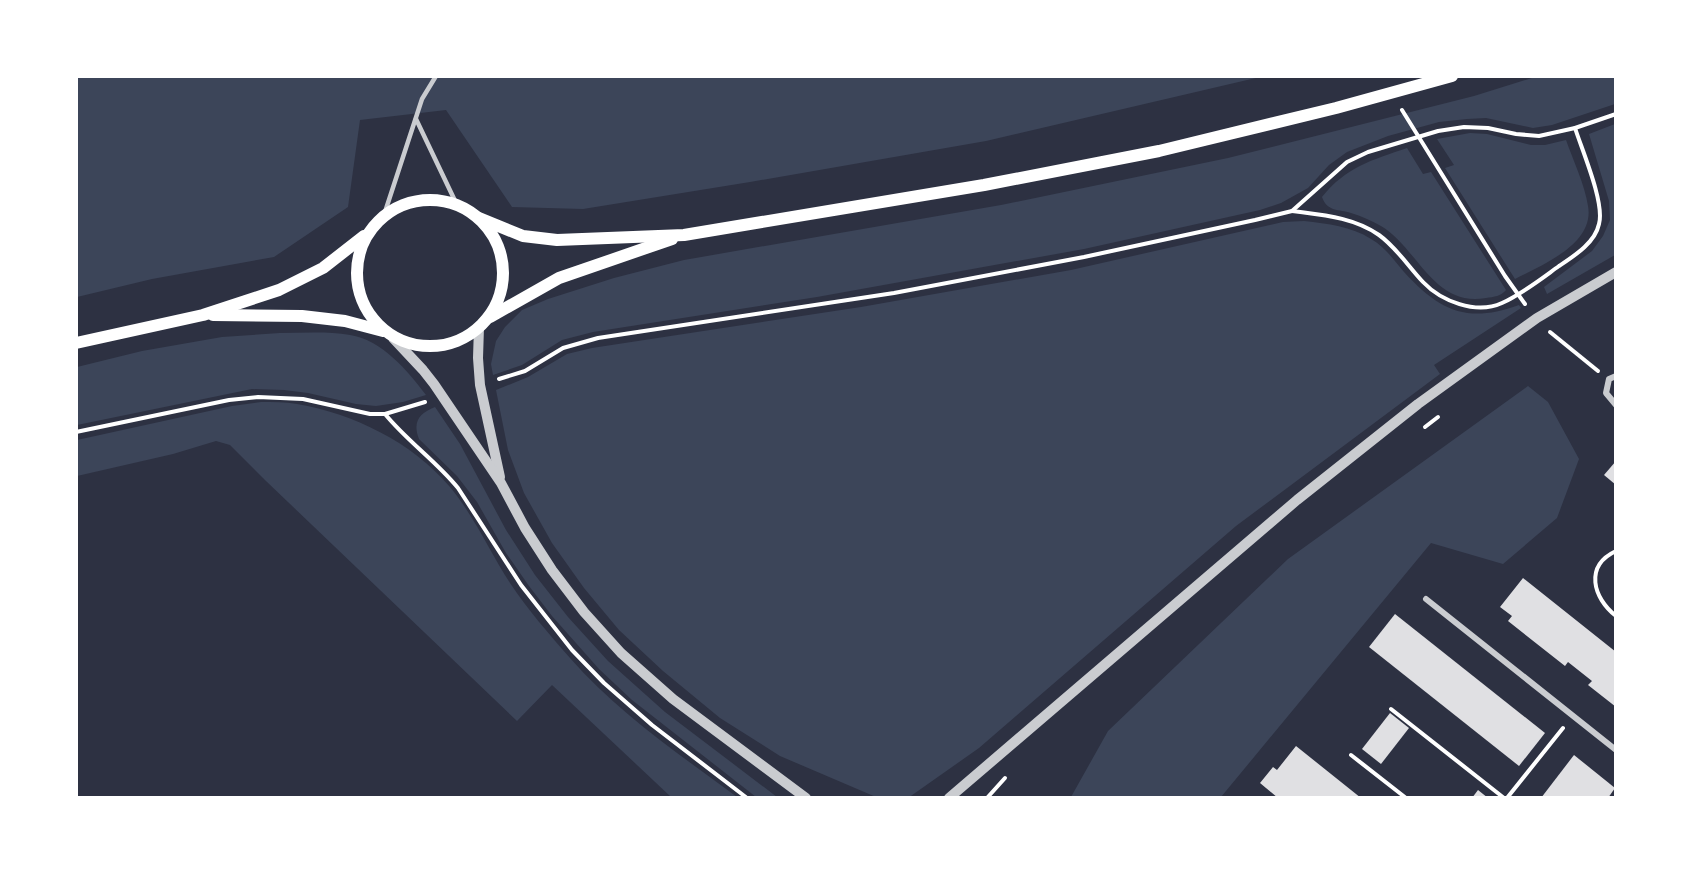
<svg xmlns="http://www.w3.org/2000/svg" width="1692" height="874" font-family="Manrope,sans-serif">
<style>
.green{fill:#3c4559}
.building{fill:#e0e0e3}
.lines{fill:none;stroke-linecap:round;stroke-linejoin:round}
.path{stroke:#fff;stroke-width:4}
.service{stroke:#caccd0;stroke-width:4.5}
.minor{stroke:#caccd0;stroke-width:6}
.tertiary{stroke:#caccd0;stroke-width:10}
.secondary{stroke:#fff;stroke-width:12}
</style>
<rect width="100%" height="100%" fill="#2d3142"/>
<g class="green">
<polygon points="76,77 1260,77 986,141 750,182 583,209 512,207 446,110 360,120 348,207 274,257 152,279 77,297"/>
<polygon points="1535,77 1615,77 1615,104 1552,125 1533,128 1486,118 1467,119 1439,122 1388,136 1347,152 1329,165 1308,188 1281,203 1260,210 1084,249 817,297 593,332 562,340 522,365 493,375 491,364 496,341 505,327 522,310 548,299 614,278 684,260 1001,205 1228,158 1474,96"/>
<polygon points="1615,124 1615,255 1547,294 1544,287 1592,251 1603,236 1610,220 1609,201 1589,134"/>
<path d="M1470 133 1487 134 1531 145H1545L1566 140C1573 160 1585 185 1588 206 1595 244 1542 265 1515 279L1445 168 1454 165 1437 139Z"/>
<path d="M1407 148 1423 174 1431 172 1506 290C1501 296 1494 297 1486 298 1434 308 1417 247 1381 226 1372 221 1361 216 1351 213 1339 209 1327 212 1322 197 1346 167 1372 160 1407 148Z"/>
<path d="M1304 221C1328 224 1351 226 1371 239 1385 247 1394 260 1404 272 1440 311 1467 324 1519 305L1521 308 1434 365 1440 374 1236 526 979 748 908 798 876 797 780 756 720 718 663 671 619 630 584 588 552 543 524 493 508 450 496 390 528 377 567 354 592 348 861 307 1071 270 1283 222Z"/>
<path d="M280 333C303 333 327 331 350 335 382 340 408 371 426 395L403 402 376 406 356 404 308 393 284 390 252 389 77 425V367L142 351 222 337Z"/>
<polygon points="1528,386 1548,402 1579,459 1557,518 1503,564 1431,543 1221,797 1071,797 1108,731 1288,559"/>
<path d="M261 402C273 402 285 402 297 404 354 414 412 442 450 487 474 516 490 552 510 583 528 610 549 634 570 658 618 713 679 754 737 797H671L552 685 517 721 266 481 230 445 216 441 173 454 77 476V440L232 406Z"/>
<path d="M435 407 460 444 506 530 535 575 568 617 608 661 665 712 777 797H756L632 700 599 669 552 616 529 586 506 553 477 502 457 476 419 439C412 421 420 413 435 407Z"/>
</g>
<g class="building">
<polygon points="1616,461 1616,485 1604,475"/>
<polygon points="1523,578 1616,652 1616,707 1588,685 1592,681 1568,662 1565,666 1508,621 1512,616 1500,607"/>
<polygon points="1395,614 1545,733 1519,766 1369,647"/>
<polygon points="1390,713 1409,728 1381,764 1362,749"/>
<polygon points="1296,746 1361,798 1278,798 1260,783 1273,767 1277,770"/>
<polygon points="1574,755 1615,788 1608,798 1541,798"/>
<polygon points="1478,790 1488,798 1472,798"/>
</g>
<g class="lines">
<g class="path">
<polyline points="1402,110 1505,276 1525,304"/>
<path d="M1292 211C1322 215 1353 217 1379 235 1396 247 1408 266 1423 282 1441 301 1476 315 1502 303 1522 294 1541 279 1559 266 1574 256 1595 243 1599 224 1605 203 1582 150 1575 128"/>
<polyline points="1550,332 1598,371"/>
<polyline points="499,379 525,371 563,348 598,338 894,293 1084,257 1255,220 1292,211 1347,162 1368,152 1438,131 1464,127 1488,128 1516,134 1539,136 1575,128 1616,114"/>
<path d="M385 414C407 441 436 461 458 488L521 585 572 650 604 683 652 725 747 798"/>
<polyline points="1425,427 1438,417"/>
<polyline points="76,432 229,400 258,397 303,399 370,414 385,414 425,402"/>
<path d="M1616 551C1584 566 1593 598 1616 616"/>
<polyline points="1391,709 1504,798"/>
<polyline points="1351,755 1406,798"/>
<polyline points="987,798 1005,778"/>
<polyline points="1507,798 1563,728"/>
</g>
<g class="service">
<polyline points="416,119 457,205"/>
<polyline points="384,215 422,99 436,76"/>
</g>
<g class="minor">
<polyline points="1616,376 1609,379 1606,393 1616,405"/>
<polyline points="1426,599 1616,750"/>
</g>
<g class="tertiary">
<polyline points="479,327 478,358 480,385 500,477"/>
<polyline points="393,338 423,370 434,384 501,483 525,528 552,570 584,612 621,653 673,699 806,798"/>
<polyline points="949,798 1297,500 1418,404 1537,318 1616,272"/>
</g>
<g class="secondary">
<circle cx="430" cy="273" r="73"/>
<polyline points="479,218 523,236 557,240 684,235 984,185 1159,151 1336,108 1452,76"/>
<polyline points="213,315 302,316 345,321 383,331"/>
<polyline points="490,317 559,278 672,239"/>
<polyline points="76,343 203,315 279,290 323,268 364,236"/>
</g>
</g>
<rect width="1692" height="874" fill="none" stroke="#ffffff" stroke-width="156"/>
</svg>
